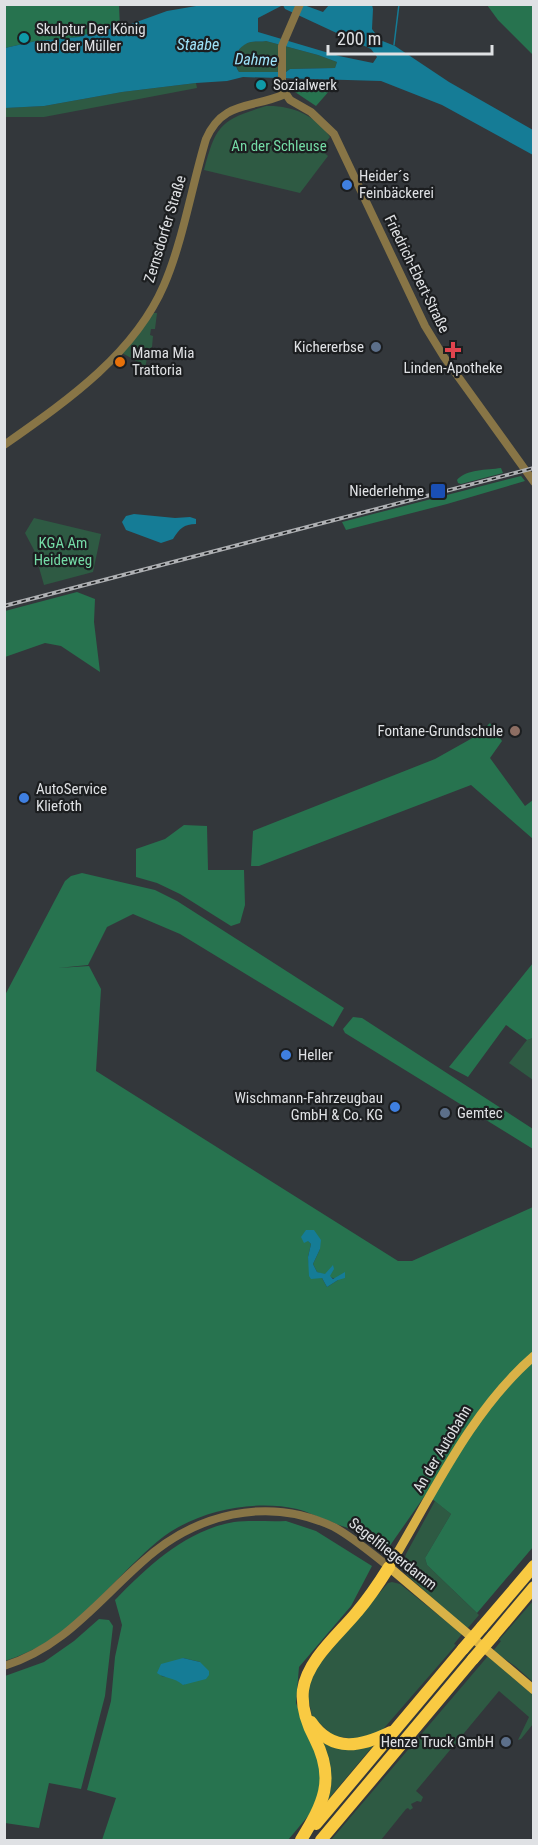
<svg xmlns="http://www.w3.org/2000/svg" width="538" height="1845" font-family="'Roboto Condensed',sans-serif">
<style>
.green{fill:#2e5a43}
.forest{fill:#27734f;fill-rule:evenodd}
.water{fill:#157c96;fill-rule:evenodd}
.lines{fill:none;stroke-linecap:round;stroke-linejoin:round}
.stream{stroke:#157c96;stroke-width:1.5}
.minor{stroke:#887546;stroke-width:8}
.major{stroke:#d9b247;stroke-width:9}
.highway{stroke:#f9ca42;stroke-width:12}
.rail-casing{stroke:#aeb0b3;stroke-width:4}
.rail{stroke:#1c1e20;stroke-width:1.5;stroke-dasharray:4.5;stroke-linecap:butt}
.highway-bridge{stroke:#f9ca42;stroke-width:12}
.culture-dot{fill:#0f9aa8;stroke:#1c1e20;stroke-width:2}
.shop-dot{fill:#3f7fe0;stroke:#1c1e20;stroke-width:2}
.service-dot{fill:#5c6f8a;stroke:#1c1e20;stroke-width:2}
.health-dot{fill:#e0444e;stroke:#1c1e20;stroke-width:2}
.food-dot{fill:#e8710a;stroke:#1c1e20;stroke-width:2}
.transit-dot{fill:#1a4fb4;stroke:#1c1e20;stroke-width:2}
.education-dot{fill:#8d6e63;stroke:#1c1e20;stroke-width:2}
.labels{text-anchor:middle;stroke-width:4.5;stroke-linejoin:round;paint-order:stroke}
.poi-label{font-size:15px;fill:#dfe1e4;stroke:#1c1e20;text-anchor:start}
.park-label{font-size:15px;fill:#74dba6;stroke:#1c1e20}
.street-label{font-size:15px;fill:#dfe1e4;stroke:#1c1e20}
.water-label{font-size:16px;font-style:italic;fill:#9ee2f9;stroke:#1c1e20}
</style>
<rect width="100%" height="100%" fill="#33373b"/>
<g class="green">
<path d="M266 41 318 55 337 62 335 68 290 69 286 72H239C232 61 236 45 251 42 256 41 261 42 266 41Z"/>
<polygon points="196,83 197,88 44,117 5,117 4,108 44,106 122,92"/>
<path d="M266 106C291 105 316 115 330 137L320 149 328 156 300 193 204 170C216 124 221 120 266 106Z"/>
<polygon points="152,313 157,313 155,329 151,329 150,335 153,336 152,347 149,349 145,368 142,364 122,353"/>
<polygon points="34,518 101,534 93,572 44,585 34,550 25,533"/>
<polygon points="533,1038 533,1080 509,1063 527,1040"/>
<polygon points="435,1501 451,1514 425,1558 427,1565 479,1615 467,1629 407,1575 402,1567 406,1554"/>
<polygon points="392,1582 400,1584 462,1634 454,1644 456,1645 385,1727 379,1733 362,1740 333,1736 312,1716 308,1697 310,1683 317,1667 325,1657 388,1583"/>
<polygon points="533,1601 533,1682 515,1666 493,1651 501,1641 499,1640"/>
<polygon points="488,1656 533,1695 533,1724 521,1739 518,1740 529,1717 499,1691 416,1791 423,1797 421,1802 417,1801 411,1804 413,1808 410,1810 408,1808 406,1809 381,1840 331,1840"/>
<polygon points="319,1735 324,1738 377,1741 326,1802"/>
</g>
<g class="forest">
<polygon points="5,5 119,5 120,28 111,25 79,37 36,41 5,48"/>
<polygon points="487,5 533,5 533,55 498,20"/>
<polygon points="308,82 337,82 316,106 295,92 294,90 302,85 307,85"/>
<path d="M501 468 503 473 461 484 458 483 457 480C466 469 487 470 501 468Z"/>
<polygon points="521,476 525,481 447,504 346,530 342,522"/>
<polygon points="77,592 95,599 94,622 100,672 61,646 45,643 5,657 5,611"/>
<polygon points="490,723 502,741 490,758 525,806 533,800 533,839 471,785 259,866 251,866 253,831 435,759 476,736"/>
<polygon points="184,825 207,826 208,870 244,870 245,905 240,923 231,926 180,894 157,883 136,877 136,849 165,839"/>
<path d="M82 873 155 890 177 901 344 1008 333 1027 180 934 133 914 107 927 88 965 58 968 89 966 101 989 96 1071 398 1261H412L533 1207V1547L477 1613 427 1565 425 1558 451 1514 426 1494 389 1547 379 1549C372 1543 365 1536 357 1532 350 1528 340 1526 332 1522 320 1518 309 1512 297 1509 252 1499 194 1511 158 1541 122 1571 88 1615 50 1640 36 1649 20 1656 5 1661L4 997 65 881 71 876ZM308 1241 320 1249 313 1264 317 1272 338 1280 327 1287 322 1278H311L308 1257 311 1244Z"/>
<polygon points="533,963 533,1038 527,1040 506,1025 468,1077 449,1067"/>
<polygon points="353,1017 362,1018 533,1129 533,1149 345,1033 343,1029"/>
<path d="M286 1521 316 1531 372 1566 351 1606 299 1667 296 1703 321 1766 320 1792 309 1815 288 1840H102L116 1798 87 1790 111 1701 115 1657 122 1625 115 1600C147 1567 186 1530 234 1522 251 1520 269 1522 286 1521ZM183 1658 200 1662 184 1685 174 1678 161 1676Z"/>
<polygon points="99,1619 109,1620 113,1626 105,1696 81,1789 49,1783 39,1828 5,1823 5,1676 44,1662 74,1641"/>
</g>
<g class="water">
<path d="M202 5H304L323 12 329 5H372L373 9 372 29 380 40 395 46 449 82 533 130V155L442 105 381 81 243 77 227 81 196 83 122 92 44 106 5 108V48L36 41 79 37 111 25 120 28 167 11ZM283 5 285 9 371 49 377 57 373 63 339 56 258 32V18ZM266 41 318 55 337 62 335 68 290 69 286 72H239C231 61 237 45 251 42 256 41 262 42 266 41Z"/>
<path d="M134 514 175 518 190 517 196 519V524C184 524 179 529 173 539L161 543 126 530 122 522 126 516Z"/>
<polygon points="306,1230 314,1230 321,1240 320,1249 313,1264 317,1272 325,1274 333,1265 334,1269 330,1276 333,1279 345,1272 345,1278 338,1280 327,1287 322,1278 311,1279 309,1276 308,1257 311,1244 308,1241 304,1243 301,1237"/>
<path d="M183 1658 200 1662 209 1671V1675L206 1679 183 1685C174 1677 165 1679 157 1673L161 1664Z"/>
</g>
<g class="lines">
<polyline class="stream" points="394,45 399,4"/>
<g class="minor">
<polyline points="300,4 282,46 282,88 290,100 311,112 334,134 425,326 444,357 534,482"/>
<path d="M4 445C65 402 134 355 164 285 183 241 192 185 206 139 223 100 252 109 285 94"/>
<path d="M4 1666C63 1648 97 1602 141 1563 194 1514 267 1495 334 1527 354 1538 371 1553 389 1567"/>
</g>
<path class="major" d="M534 1356C470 1411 432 1496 389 1567L534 1690"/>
<g class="highway">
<polyline points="482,1627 534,1566"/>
<polyline points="493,1636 534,1587"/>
<path d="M311 1722C333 1754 362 1746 391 1732"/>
<polyline points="316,1824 463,1649"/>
<path d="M301 1840C323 1804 336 1780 315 1739 307 1724 301 1708 303 1690 307 1660 339 1634 357 1612 369 1598 379 1583 389 1567"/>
<polyline points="321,1840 473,1659"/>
</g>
<g class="rail-casing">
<polyline id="rail" points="4,606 534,468"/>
</g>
<use href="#rail" class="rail"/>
<g class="highway-bridge">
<polyline points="463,1649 482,1627"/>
<polyline points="473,1659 493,1636"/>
</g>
</g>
<g class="culture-dot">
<circle cx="24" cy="38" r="6"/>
<circle cx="261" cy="85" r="6"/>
</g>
<g class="shop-dot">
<circle cx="347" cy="185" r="6"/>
<circle cx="24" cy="798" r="6"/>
<circle cx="286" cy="1055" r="6"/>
<circle cx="395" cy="1107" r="6"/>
</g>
<g class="service-dot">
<circle cx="376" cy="347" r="6"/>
<circle cx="445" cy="1113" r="6"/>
<circle cx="506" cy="1742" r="6"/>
</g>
<path class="health-dot" d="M450 341h6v6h6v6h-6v6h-6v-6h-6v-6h6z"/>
<circle class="food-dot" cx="120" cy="362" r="6"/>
<rect class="transit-dot" x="430" y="483" width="16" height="16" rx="3"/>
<circle class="education-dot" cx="515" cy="731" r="6"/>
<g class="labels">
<g class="poi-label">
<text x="36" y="34">Skulptur Der König<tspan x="36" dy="17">und der Müller</tspan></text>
<text x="273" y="90">Sozialwerk</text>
<text x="359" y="181">Heider´s<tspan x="359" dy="17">Feinbäckerei</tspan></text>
<text x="364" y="352" text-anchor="end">Kichererbse</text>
<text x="132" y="358">Mama Mia<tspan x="132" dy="17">Trattoria</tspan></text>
<text x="453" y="373" text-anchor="middle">Linden-Apotheke</text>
<text x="424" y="496" text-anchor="end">Niederlehme</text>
<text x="503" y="736" text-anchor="end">Fontane-Grundschule</text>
<text x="36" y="794">AutoService<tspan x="36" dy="17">Kliefoth</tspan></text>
<text x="298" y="1060">Heller</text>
<text x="383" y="1103" text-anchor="end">Wischmann-Fahrzeugbau<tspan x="383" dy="17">GmbH &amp; Co. KG</tspan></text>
<text x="457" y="1118">Gemtec</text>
<text x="494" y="1747" text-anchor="end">Henze Truck GmbH</text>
</g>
<g class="park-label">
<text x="279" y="151">An der Schleuse</text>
<text x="63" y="548">KGA Am<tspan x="63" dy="17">Heideweg</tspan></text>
</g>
<g class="street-label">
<text transform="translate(165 229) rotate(-73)" y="5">Zernsdorfer Straße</text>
<text transform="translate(417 274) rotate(64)" y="5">Friedrich-Ebert-Straße</text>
<text transform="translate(442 1449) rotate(-59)" y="5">An der Autobahn</text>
<text transform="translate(393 1554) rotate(38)" y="5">Segelfliegerdamm</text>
</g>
<g class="water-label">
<text x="198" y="50">Staabe</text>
<text transform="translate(256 59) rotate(2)" y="6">Dahme</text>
</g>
</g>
<rect width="538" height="1845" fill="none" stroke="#dfe1e4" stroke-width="12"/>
<path d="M328 45v9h164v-9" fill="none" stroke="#dfe1e4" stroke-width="3"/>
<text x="337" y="45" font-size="18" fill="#dfe1e4" stroke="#1c1e20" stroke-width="4.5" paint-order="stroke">200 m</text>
</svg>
